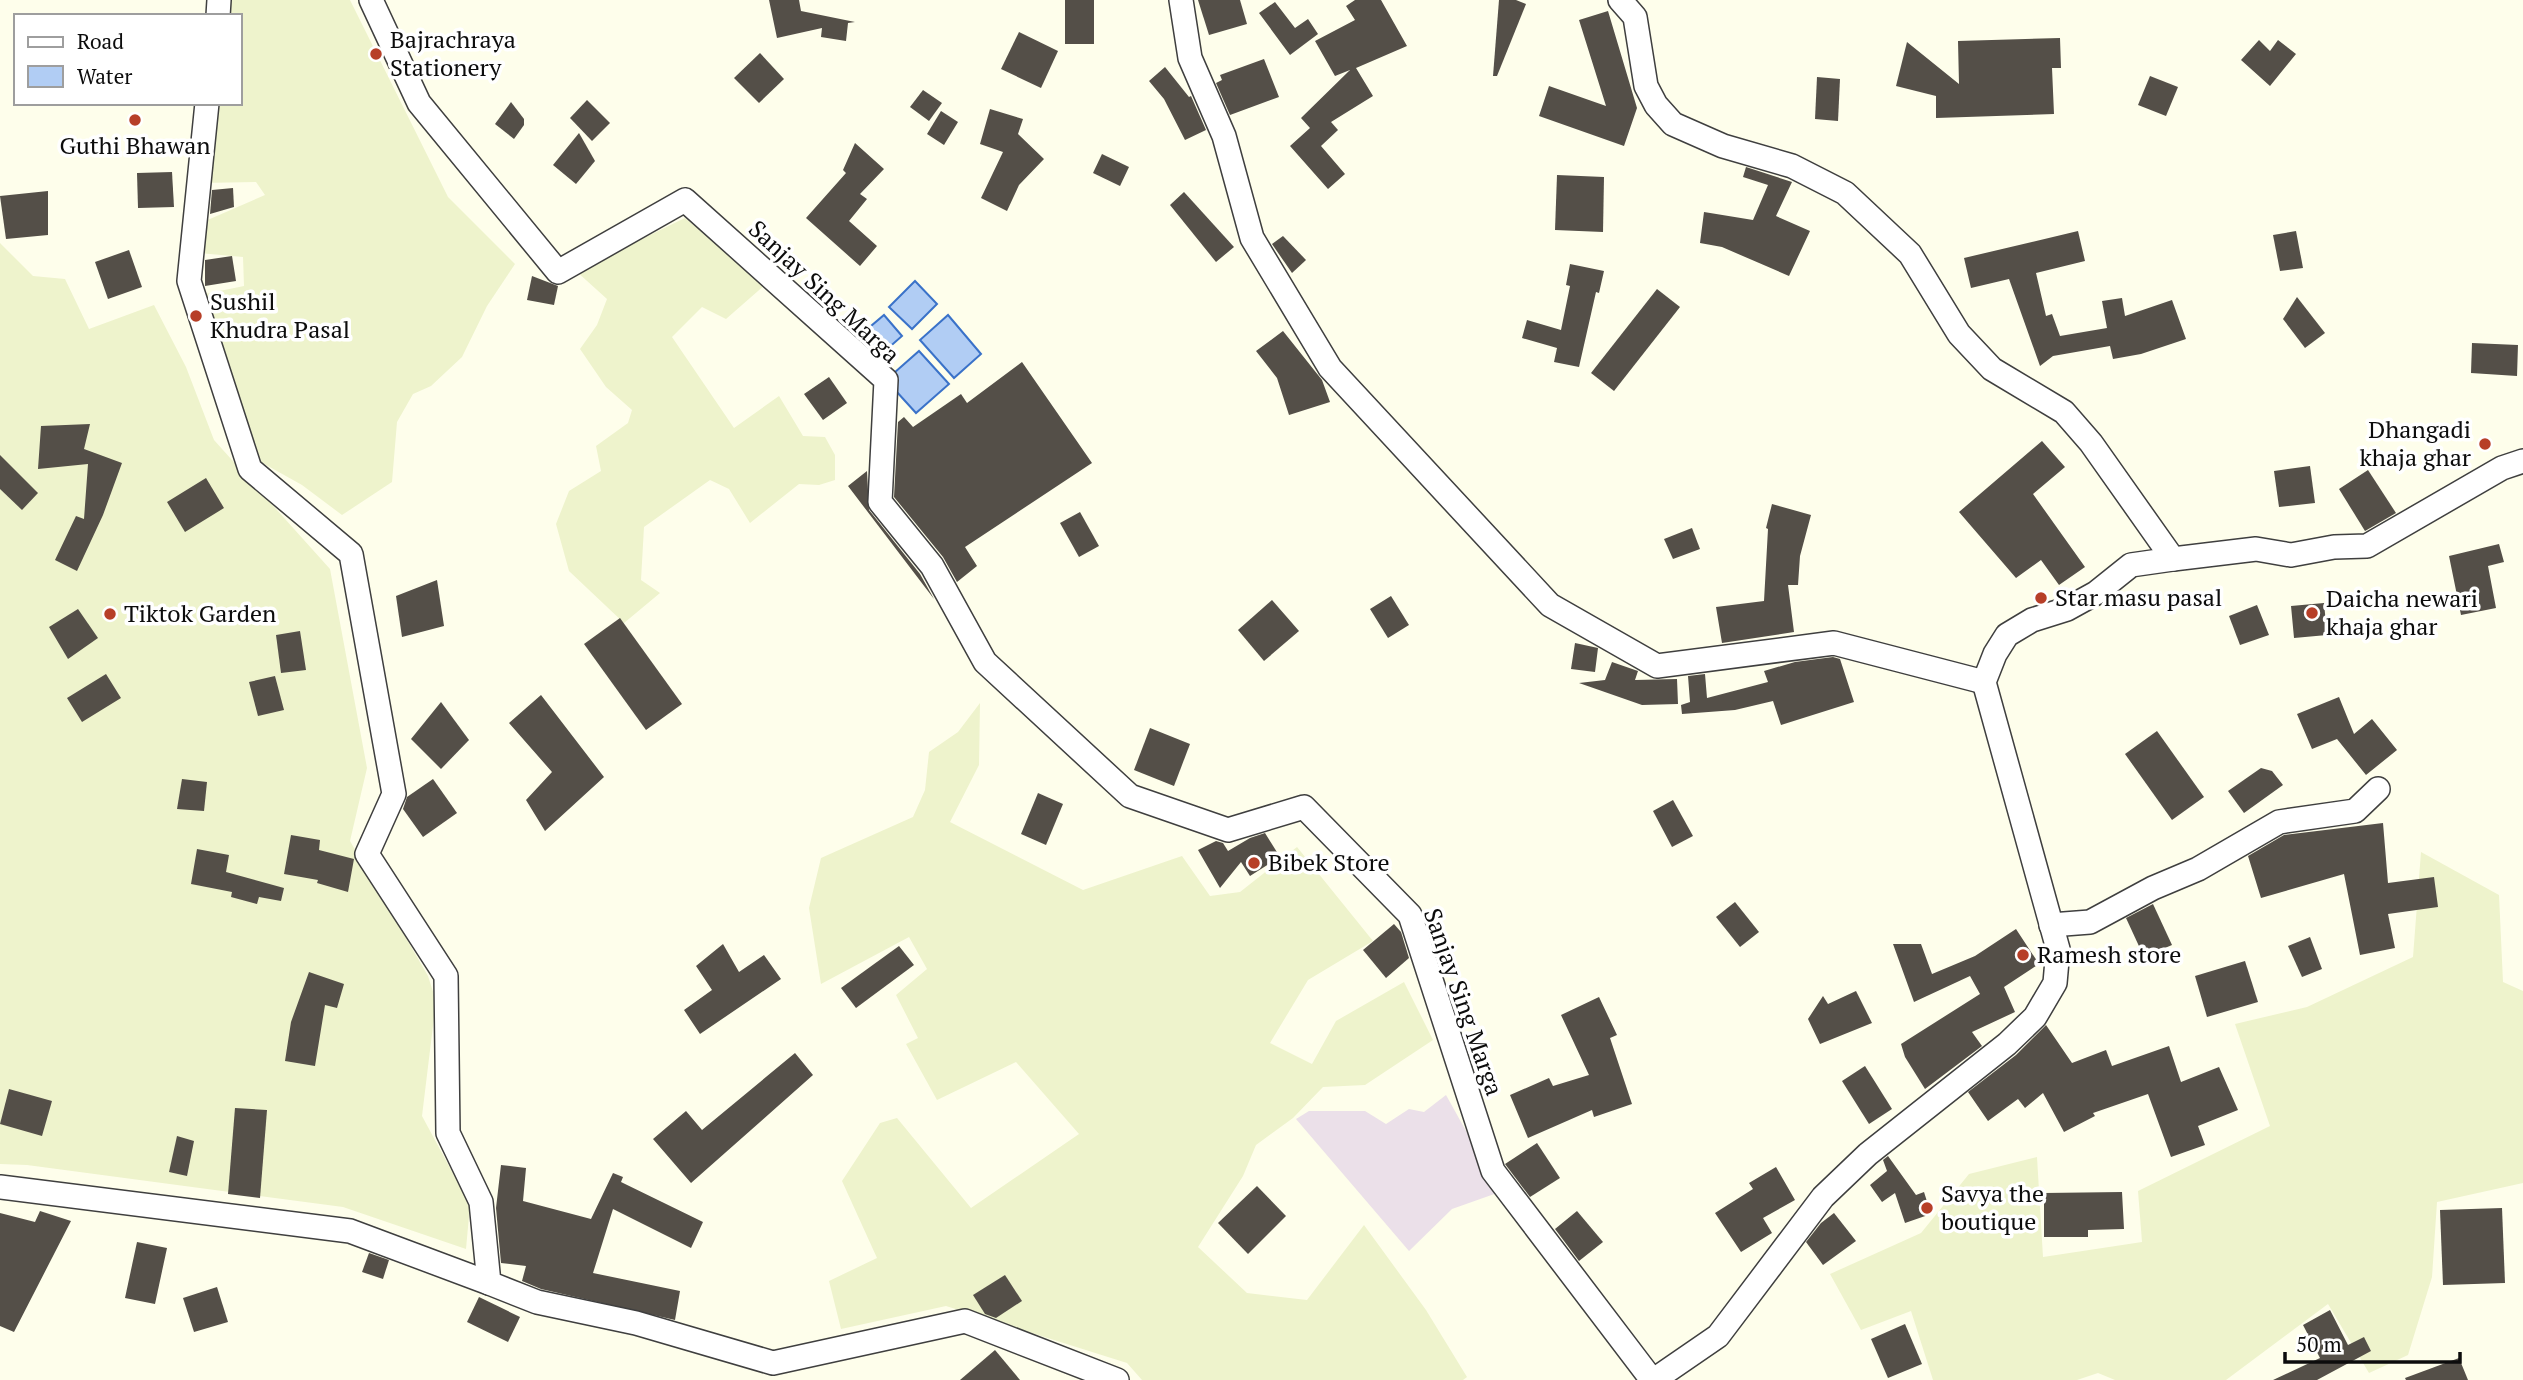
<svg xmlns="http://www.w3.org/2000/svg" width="2523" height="1380" font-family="'PT Serif',serif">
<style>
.industrial{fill:#ebe0e9}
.farmland{fill:#eef3cc}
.water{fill:#b1cdf4;stroke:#3a72c9;stroke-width:2}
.building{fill:#544f48}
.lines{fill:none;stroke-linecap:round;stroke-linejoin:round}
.minor-casing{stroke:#3f3f3f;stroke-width:26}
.minor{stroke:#fff;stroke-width:23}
.poi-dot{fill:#b73f28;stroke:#fff;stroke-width:2.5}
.labels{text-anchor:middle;stroke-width:7;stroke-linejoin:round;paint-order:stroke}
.poi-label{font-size:24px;fill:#0c0c0c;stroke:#fff;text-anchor:start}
.street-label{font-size:24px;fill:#0c0c0c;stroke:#fff}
</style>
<rect width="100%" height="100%" fill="#fefeeb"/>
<polygon class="industrial" points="1446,1095 1500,1192 1452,1209 1409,1251 1296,1119 1309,1111 1365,1111 1386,1124 1409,1109 1424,1112"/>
<g class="farmland">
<polygon points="226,0 350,0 448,197 515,264 487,306 462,357 431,386 413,394 397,422 392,482 342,515 302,485 259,461 200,295 244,286 243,257 199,253 203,222 265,195 256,182 200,183 214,103 240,103 240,16 224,16"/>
<polygon points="685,218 765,285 726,319 702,307 672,337 734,428 779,396 803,436 825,437 835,455 835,480 819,485 799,484 750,523 729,489 710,480 644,527 641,580 660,593 624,623 569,571 556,524 569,491 601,471 596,446 628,423 632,410 606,387 580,349 597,325 607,299 576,271"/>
<polygon points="0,243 33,276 65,279 89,329 154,305 186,367 214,440 330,569 367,768 350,841 428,976 436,1001 422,1116 470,1205 466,1249 343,1207 27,1165 0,1164"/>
<polygon points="980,703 979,765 950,822 1083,890 1182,856 1210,896 1240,892 1297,847 1373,941 1308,980 1270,1043 1312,1064 1336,1021 1404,982 1433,1040 1365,1085 1323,1087 1293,1118 1256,1145 1243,1176 1198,1247 1247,1293 1307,1300 1364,1225 1426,1310 1467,1377 1463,1380 1142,1380 1127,1363 946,1306 841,1329 829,1281 877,1258 842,1181 880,1123 897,1118 971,1208 1079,1134 1016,1062 937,1100 906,1044 918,1038 896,995 927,969 909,937 821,984 809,908 821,858 913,817 925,790 929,752 958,732"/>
<polygon points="2421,852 2499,895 2503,982 2523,991 2523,1183 2437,1202 2432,1277 2408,1355 2369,1373 2328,1304 2226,1380 2115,1380 2098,1373 2077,1380 1933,1380 1911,1311 1861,1330 1830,1274 1921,1233 1969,1174 2037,1157 2043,1257 2142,1242 2138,1191 2270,1126 2235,1024 2307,1007 2413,957"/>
</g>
<g class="water">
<polygon points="915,281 937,304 912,329 889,307"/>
<polygon points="884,315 902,336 869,365 851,343"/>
<polygon points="948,315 981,354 954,378 920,340"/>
<polygon points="919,351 949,384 916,413 886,380"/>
</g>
<g class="building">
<polygon points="769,0 799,0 801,11 855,22 848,23 846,41 821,37 822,28 777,38"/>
<rect x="1065" y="0" width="29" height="44"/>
<polygon points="1198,0 1240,0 1247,24 1209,35"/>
<polygon points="1355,0 1381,0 1407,46 1356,68 1373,96 1331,122 1338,130 1321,146 1345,174 1328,189 1290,146 1310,128 1301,118 1350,70 1335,76 1315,41 1355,20 1346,6"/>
<polygon points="1499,0 1516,0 1526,4 1497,76 1493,76"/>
<polygon points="1275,2 1295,28 1308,19 1318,34 1290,55 1259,13"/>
<polygon points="1608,11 1637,108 1624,146 1539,116 1549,86 1606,106 1579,20"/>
<polygon points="1019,32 1058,51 1041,88 1001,69"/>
<polygon points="2060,38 2061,68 2052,68 2054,114 1936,118 1936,96 1896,86 1907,42 1959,84 1958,41"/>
<polygon points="2259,40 2270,51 2278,40 2296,54 2270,86 2241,60"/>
<polygon points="760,53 784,79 759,103 734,78"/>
<polygon points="1264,59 1279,97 1230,115 1216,83 1222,80 1220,75"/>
<polygon points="1165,67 1189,97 1191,96 1206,130 1185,140 1164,99 1149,81"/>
<polygon points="2150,76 2178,87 2166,116 2138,105"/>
<polygon points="1817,77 1840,79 1838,121 1815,119"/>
<polygon points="923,90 942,103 929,121 910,107"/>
<polygon points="587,100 610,123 592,141 570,118"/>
<polygon points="511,102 524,119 524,125 514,139 495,124"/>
<polygon points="990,109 1023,119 1018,134 1044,159 1019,185 1007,211 981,198 1003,152 980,144"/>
<polygon points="941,111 958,122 944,145 927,134"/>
<polygon points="579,133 595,161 576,184 553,165"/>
<polygon points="855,143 884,169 860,194 867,199 849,221 877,246 860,266 806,218 846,173 843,170"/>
<polygon points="1102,154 1129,167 1120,186 1093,173"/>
<polygon points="1746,167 1792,182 1776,216 1810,231 1789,276 1722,247 1700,243 1704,212 1753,220 1768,185 1743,177"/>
<polygon points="172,172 174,207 138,208 137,173"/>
<polygon points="1557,175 1604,177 1603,232 1555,230"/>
<polygon points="233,188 234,207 210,214 212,190"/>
<polygon points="48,191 48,235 6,239 0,196"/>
<polygon points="1184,192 1234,247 1216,262 1170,205"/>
<polygon points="2078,231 2085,261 2036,273 2046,316 2052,314 2060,336 2107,328 2102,301 2122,298 2125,316 2172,300 2186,339 2141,354 2113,359 2110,346 2053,356 2040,366 2009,279 1971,288 1964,258"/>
<polygon points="2296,231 2303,268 2280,271 2273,235"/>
<polygon points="1283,236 1306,260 1292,273 1272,244"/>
<polygon points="129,250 142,287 108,299 95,262"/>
<polygon points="232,256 236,281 205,286 205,260"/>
<polygon points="1570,264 1604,271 1599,293 1596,292 1579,367 1554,362 1557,348 1522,338 1527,320 1561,330 1570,286 1566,285"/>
<polygon points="532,276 558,286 554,305 527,300"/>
<polygon points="1657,289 1680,307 1614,391 1591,373"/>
<polygon points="2297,297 2325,333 2305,348 2283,319"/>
<polygon points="1283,331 1322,380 1330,402 1289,415 1277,378 1256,351"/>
<polygon points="2472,343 2518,345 2517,376 2471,373"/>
<polygon points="1022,362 1092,463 965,547 977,566 957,582 943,557 894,497 898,422 904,417 913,427 961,394 967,403"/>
<polygon points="829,377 847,403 823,420 804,394"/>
<polygon points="90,424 84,449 122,463 103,515 77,571 55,560 76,516 84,519 88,464 38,469 41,426"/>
<polygon points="2042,441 2065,467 2033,494 2085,567 2059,585 2041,560 2016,578 1959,512"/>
<polygon points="0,455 38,493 22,510 0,489"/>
<polygon points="2310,466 2315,503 2279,507 2274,471"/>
<polygon points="2368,470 2396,513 2365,531 2339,489"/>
<polygon points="867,471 869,510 920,574 934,599 848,486"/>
<polygon points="206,478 224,508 185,532 167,502"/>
<polygon points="1772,504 1811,515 1800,556 1798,585 1788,585 1794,632 1722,643 1716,607 1764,601 1768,529 1766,528"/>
<polygon points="1080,512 1099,546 1079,557 1060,523"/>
<polygon points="1692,528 1700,549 1673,559 1664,539"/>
<polygon points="2499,544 2504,562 2488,566 2496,608 2461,615 2449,556"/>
<polygon points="437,580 444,626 402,637 396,596"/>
<polygon points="1391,596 1409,625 1388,638 1370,609"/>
<polygon points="1272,600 1299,631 1264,661 1238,630"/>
<polygon points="2324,603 2327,635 2294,638 2291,606"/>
<polygon points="2257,605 2269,635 2240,645 2229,616"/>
<polygon points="78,609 98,638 68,659 49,627"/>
<polygon points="620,618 682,704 646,730 584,644"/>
<polygon points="300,631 306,670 281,673 276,635"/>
<polygon points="1575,643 1598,648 1595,672 1571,669"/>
<polygon points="1833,657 1840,659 1854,702 1781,725 1773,701 1735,710 1682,714 1681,705 1690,702 1688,676 1705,674 1707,698 1768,682 1764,671 1795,662"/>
<polygon points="1612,662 1638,671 1635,680 1677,679 1678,704 1642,705 1579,683 1605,680"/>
<polygon points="106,674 121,698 82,722 67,698"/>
<polygon points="275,676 284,710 258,716 249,682"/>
<polygon points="541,695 604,777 545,831 526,800 552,772 509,723"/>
<polygon points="2339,697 2354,734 2372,719 2397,750 2366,775 2337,739 2312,749 2297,714"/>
<polygon points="441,702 469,740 441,769 411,739"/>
<polygon points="1150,728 1190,744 1174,786 1134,770"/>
<polygon points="2157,731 2204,797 2172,820 2125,754"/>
<polygon points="2261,768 2272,771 2283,785 2244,813 2228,791"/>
<polygon points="182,779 207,782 204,811 177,809"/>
<polygon points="433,779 457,813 423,837 403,809 407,797"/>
<polygon points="1038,793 1063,804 1046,845 1021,834"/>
<polygon points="1673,800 1693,836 1672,847 1653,811"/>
<polygon points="2383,823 2388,883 2434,877 2438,907 2388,914 2395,948 2360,955 2344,874 2261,898 2248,856 2284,835"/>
<polygon points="1265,833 1280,857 1250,876 1241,862 1220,888 1198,850 1216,841 1223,843 1228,851 1250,838"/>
<polygon points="291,835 320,840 319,850 354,859 348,892 317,883 318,880 284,874"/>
<polygon points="197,849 229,855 226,872 284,888 281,901 259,897 257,904 231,897 232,892 191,884"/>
<polygon points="1735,902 1759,932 1740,947 1716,917"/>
<polygon points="2153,904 2172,945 2144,957 2126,918"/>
<polygon points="1394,924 1401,932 1409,958 1386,978 1363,950"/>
<polygon points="2016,929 2039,964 2004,987 2015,1012 1972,1032 1982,1046 1925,1089 1905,1057 1901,1044 1980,994 1970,976 1914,1002 1893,944 1921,944 1932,974 1975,956"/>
<polygon points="2310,937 2322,969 2302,977 2288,946"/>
<polygon points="723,944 739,972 764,955 781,979 700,1034 684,1010 712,990 696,966"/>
<polygon points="899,946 914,965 856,1008 841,988"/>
<polygon points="2245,961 2258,1002 2207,1017 2195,976"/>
<polygon points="309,972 344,984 337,1008 325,1005 315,1066 285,1061 291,1022"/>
<polygon points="1856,991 1872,1023 1820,1044 1808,1019 1823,996 1828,1004"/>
<polygon points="1599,997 1617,1035 1610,1038 1632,1104 1594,1117 1592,1110 1528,1138 1510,1095 1549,1078 1553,1086 1589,1075 1561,1015"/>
<polygon points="2046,1025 2072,1063 2106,1050 2112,1066 2169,1046 2181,1082 2219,1067 2238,1110 2198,1126 2205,1145 2171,1157 2148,1094 2093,1113 2095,1116 2064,1132 2043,1093 2025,1108 2018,1099 1988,1121 1968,1092 2016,1055"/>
<polygon points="795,1053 813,1075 691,1183 653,1139 686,1111 702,1130"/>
<polygon points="1865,1066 1892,1109 1869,1124 1842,1081"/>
<polygon points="9,1089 52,1101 42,1136 0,1124"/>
<polygon points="235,1108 267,1110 260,1198 228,1194"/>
<polygon points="177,1136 194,1141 187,1176 169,1172"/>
<polygon points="1537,1143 1560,1178 1530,1197 1505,1164"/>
<polygon points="1888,1156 1916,1195 1924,1192 1931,1214 1905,1223 1895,1193 1882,1202 1870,1185 1887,1171 1883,1160"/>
<polygon points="501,1165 526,1168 523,1201 591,1219 613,1173 623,1177 621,1182 703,1222 691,1248 613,1209 593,1273 680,1291 675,1320 541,1289 522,1281 526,1266 501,1263 496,1208"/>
<polygon points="1776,1167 1795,1200 1763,1218 1772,1233 1741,1252 1715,1213 1753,1189 1749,1183"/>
<polygon points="1257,1186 1286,1216 1248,1254 1218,1223"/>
<polygon points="2122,1192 2124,1229 2088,1230 2088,1237 2044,1237 2044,1193"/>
<polygon points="2502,1208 2505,1283 2443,1285 2440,1210"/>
<polygon points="40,1211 71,1221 14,1332 0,1326 0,1213 35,1222"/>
<polygon points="1577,1211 1603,1242 1579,1261 1555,1229"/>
<polygon points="1834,1213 1856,1241 1823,1265 1806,1242 1821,1223"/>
<polygon points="137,1242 167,1248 155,1304 125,1298"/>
<polygon points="369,1253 389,1260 383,1279 362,1272"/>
<polygon points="1005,1275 1022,1301 996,1318 985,1314 973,1295"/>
<polygon points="217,1287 228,1322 194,1332 183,1298"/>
<polygon points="479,1297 520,1317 508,1342 467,1322"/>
<polygon points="2330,1310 2348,1345 2364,1337 2371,1351 2317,1380 2273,1380 2320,1358 2303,1325"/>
<polygon points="1905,1324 1922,1364 1888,1378 1871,1339"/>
<polygon points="995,1350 1020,1380 960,1380"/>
<polygon points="2459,1358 2468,1380 2406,1380 2405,1378"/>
</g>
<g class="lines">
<g class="minor-casing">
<g id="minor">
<polyline points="371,0 419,103 558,272 685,200 886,380 880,502 932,566 985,662 1130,796 1228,830 1304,807 1410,915 1493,1171 1652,1380"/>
<polyline points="1181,0 1190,58 1224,136 1252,238 1330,368 1550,605 1657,666 1834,643 1984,682"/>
<polyline points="1620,0 1635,17 1646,86 1656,105 1673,124 1723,146 1792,166 1845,193 1910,254 1959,334 1992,369 2064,412 2091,443 2173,559 2256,549 2291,555 2334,547 2367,546 2502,468 2523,461"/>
<polyline points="218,16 219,0"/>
<polyline points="207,103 189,281 250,469 351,554 394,794 367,854 446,976 448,1133 481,1202 489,1283 537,1302 636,1323 773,1363 965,1321 1117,1380"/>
<polyline points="2051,925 2090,922 2153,888 2198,869 2279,822 2355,811 2378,789"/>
<polyline points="0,1187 350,1231 489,1283"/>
<polyline points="1654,1380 1718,1336 1823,1197 1868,1154 2007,1044 2035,1017 2055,983 2058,949 1984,682 1995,654 2007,635 2032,620 2067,609 2096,593 2131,565 2173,559"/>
</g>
</g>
<use href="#minor" class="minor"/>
</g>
<g class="poi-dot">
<circle cx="376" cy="54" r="7"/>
<circle cx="135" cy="120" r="7"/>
<circle cx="196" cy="316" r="7"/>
<circle cx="2485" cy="444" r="7"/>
<circle cx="2041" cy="598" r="7"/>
<circle cx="2312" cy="613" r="7"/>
<circle cx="110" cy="614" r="7"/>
<circle cx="1254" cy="863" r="7"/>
<circle cx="2023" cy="955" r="7"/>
<circle cx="1927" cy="1208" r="7"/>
</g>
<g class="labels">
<g class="poi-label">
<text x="390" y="48">Bajrachraya<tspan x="390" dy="28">Stationery</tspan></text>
<text x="135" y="154" text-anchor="middle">Guthi Bhawan</text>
<text x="210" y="310">Sushil<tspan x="210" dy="28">Khudra Pasal</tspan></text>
<text x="2471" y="438" text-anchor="end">Dhangadi<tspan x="2471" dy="28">khaja ghar</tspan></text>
<text x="2055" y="606">Star masu pasal</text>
<text x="2326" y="607">Daicha newari<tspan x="2326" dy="28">khaja ghar</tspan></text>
<text x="124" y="622">Tiktok Garden</text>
<text x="1268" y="871">Bibek Store</text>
<text x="2037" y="963">Ramesh store</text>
<text x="1941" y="1202">Savya the<tspan x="1941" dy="28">boutique</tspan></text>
</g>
<g class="street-label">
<text transform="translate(824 292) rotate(43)" y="8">Sanjay Sing Marga</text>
<text transform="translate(1463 1002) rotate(71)" y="8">Sanjay Sing Marga</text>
</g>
</g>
<rect x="14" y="14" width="228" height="91" fill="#ffffff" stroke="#9e9e9e" stroke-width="2"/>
<rect x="28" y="37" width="35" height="10" fill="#ffffff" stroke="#9e9e9e" stroke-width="2"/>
<text x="77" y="49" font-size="21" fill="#0c0c0c">Road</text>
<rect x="28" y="66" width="35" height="21" fill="#b1cdf4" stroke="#9e9e9e" stroke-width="2"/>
<text x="77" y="84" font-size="21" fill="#0c0c0c">Water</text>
<path d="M2285 1352v10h175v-10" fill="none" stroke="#0c0c0c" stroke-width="3.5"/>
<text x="2296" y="1352" font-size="21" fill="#0c0c0c" stroke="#ffffff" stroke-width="5" paint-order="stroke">50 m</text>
</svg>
